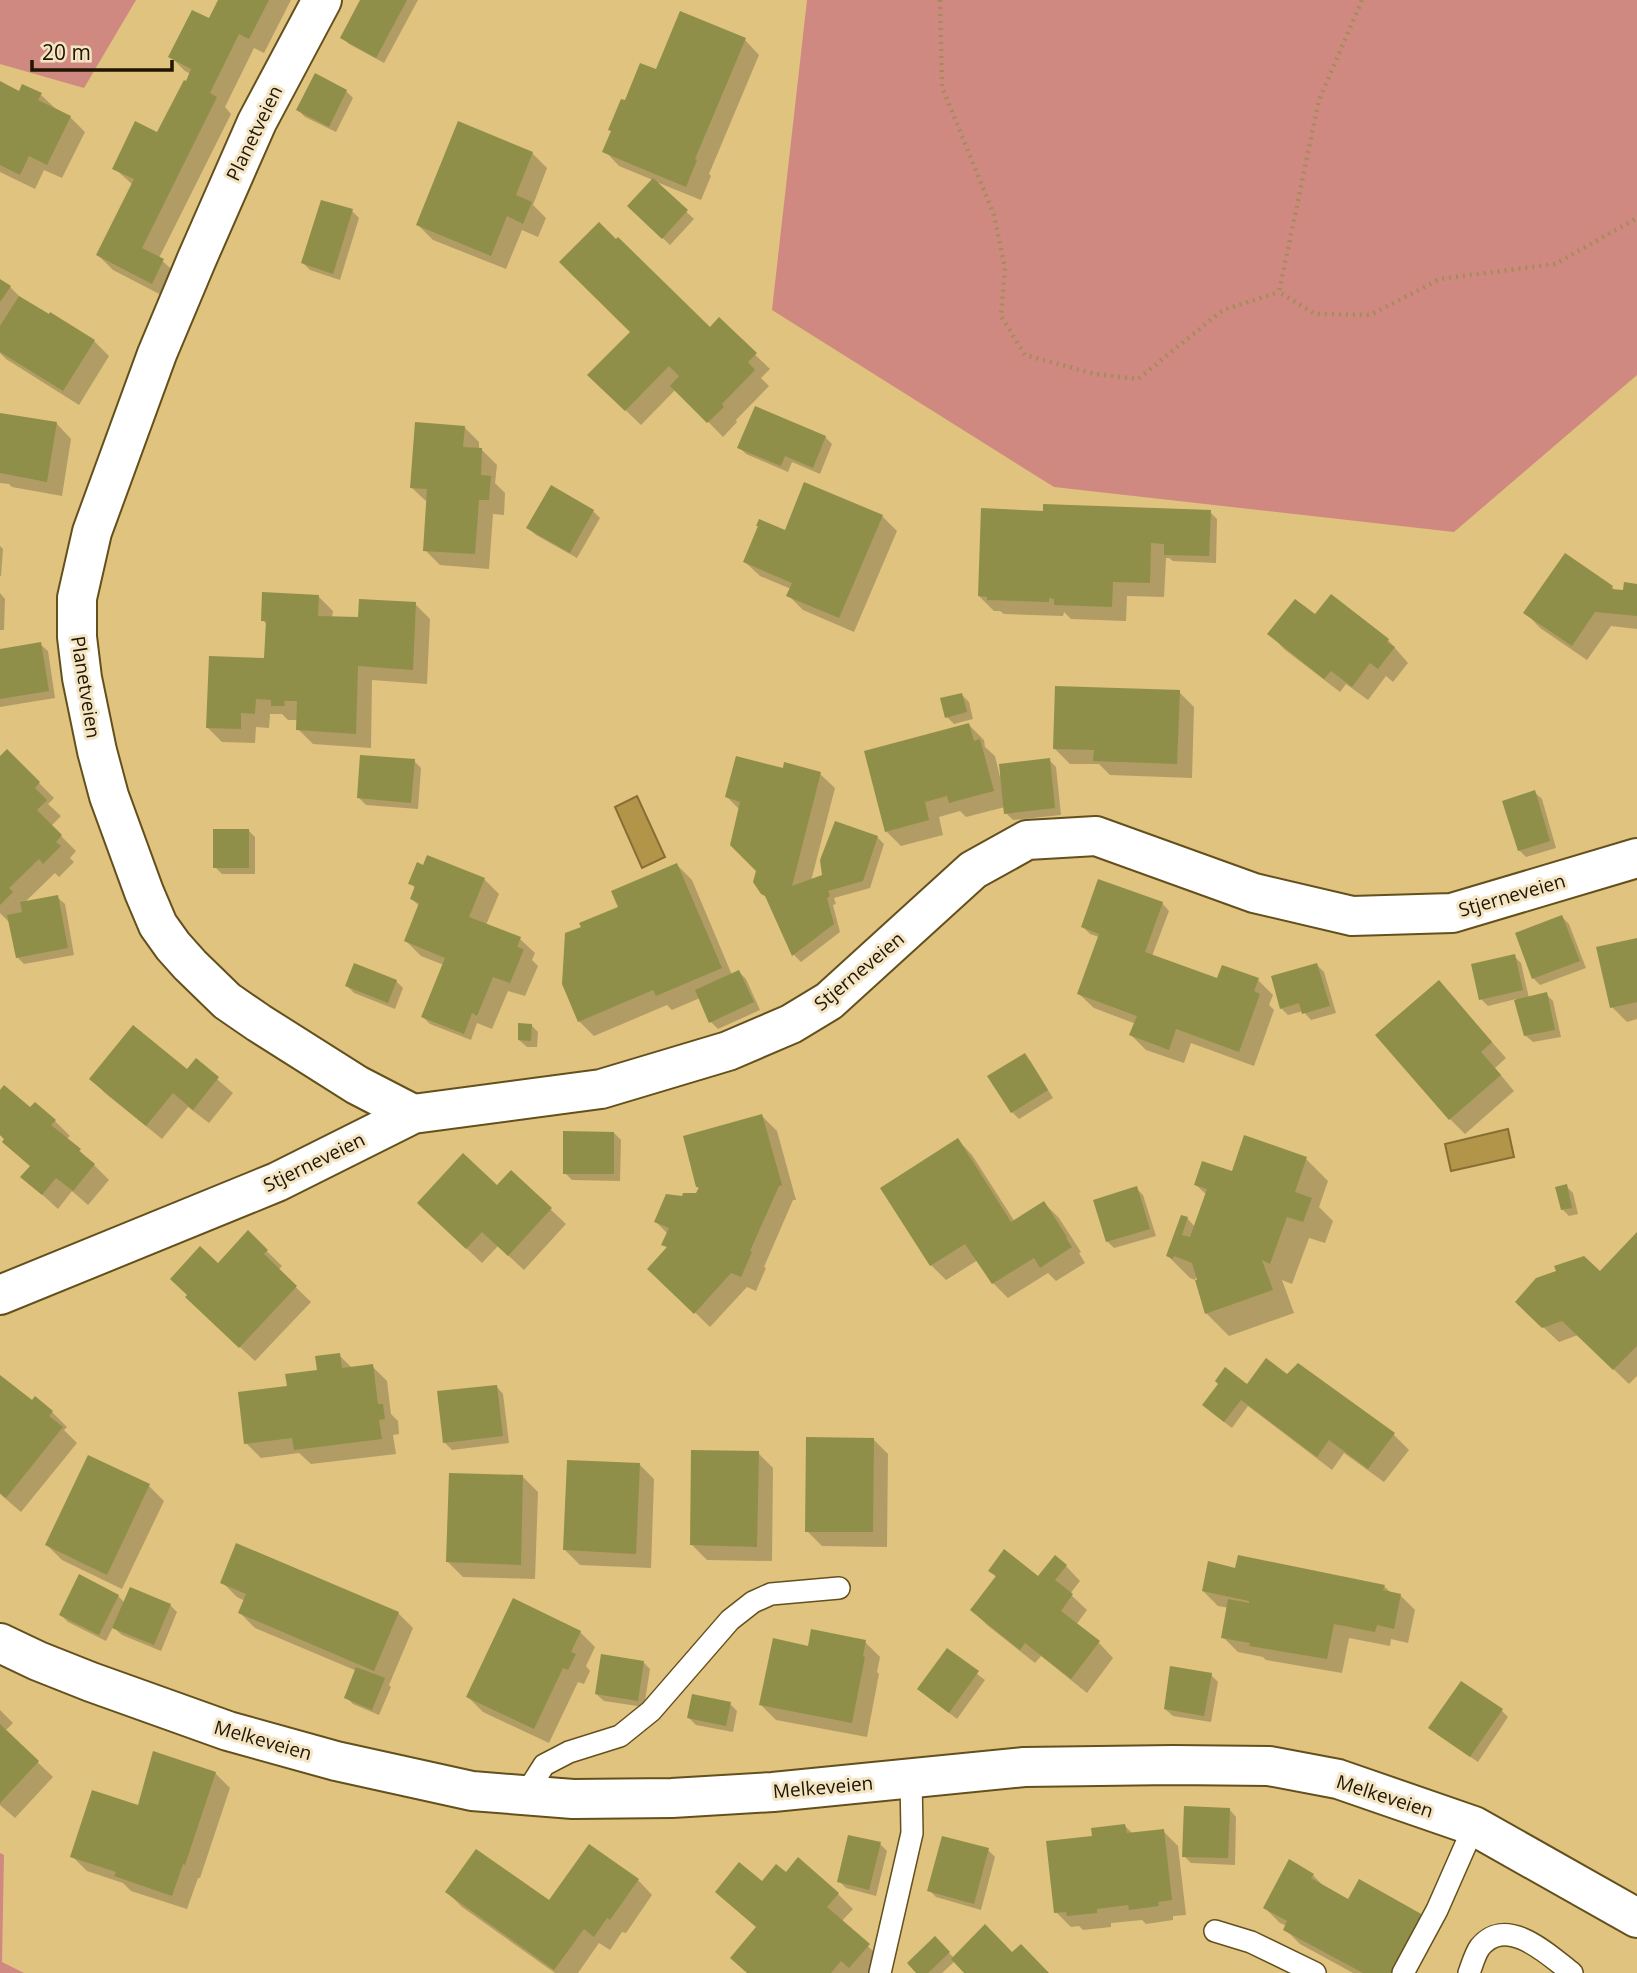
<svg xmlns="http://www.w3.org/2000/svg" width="1637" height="1973" font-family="'Open Sans',sans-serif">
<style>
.green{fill:#d08980}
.water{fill:#b3954a;stroke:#876f34;stroke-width:2}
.shadow{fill:#0003}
.building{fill:#8f8f49}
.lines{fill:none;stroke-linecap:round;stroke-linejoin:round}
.lane-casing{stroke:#64501c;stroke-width:24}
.street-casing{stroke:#64501c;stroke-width:42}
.path{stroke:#a38d58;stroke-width:4.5;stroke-dasharray:2 5;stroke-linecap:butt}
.lane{stroke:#fff;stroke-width:21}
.street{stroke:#fff;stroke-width:38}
.labels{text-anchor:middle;stroke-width:6;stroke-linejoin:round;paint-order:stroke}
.street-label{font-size:19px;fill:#1f1500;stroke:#f4e6c5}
</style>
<rect width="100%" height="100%" fill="#dfc37f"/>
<g class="green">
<polygon points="0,0 136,0 84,88 0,64"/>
<polygon points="807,0 1637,0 1637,375 1454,532 1054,487 772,310"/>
<polygon points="0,1853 4,1855 2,1962 24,1973 0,1973"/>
</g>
<g class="water">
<polygon points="637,796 665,857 642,868 615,807"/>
<polygon points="1508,1129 1514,1157 1451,1171 1445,1144"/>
</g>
<g class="shadow">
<polygon points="220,0 291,0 264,53 254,48 225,107 231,114 159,258 178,275 167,298 113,270 98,255 133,185 114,168 158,134 191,74 185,71 171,57 209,20"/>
<polygon points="362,0 418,0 384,63 349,44 342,37"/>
<polygon points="745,40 759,55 709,174 711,176 701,200 654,181 694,219 670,245 629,206 653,180 619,166 605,151 626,103 657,72"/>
<polygon points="0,83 20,93 41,95 56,109 70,117 85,132 62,178 44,170 35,189 0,172"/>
<polygon points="346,91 353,98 336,132 305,117 298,110"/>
<polygon points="532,153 547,168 533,205 546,218 538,237 522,230 506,269 433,240 418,225"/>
<polygon points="352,211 359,218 340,280 310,270 303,263"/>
<polygon points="617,242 710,329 719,320 770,369 761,378 769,386 736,420 737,422 723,437 676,389 641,425 589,375 632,332"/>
<polygon points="0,281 10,287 24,301 50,316 51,314 94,341 109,356 79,405 6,359 0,353"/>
<polygon points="0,415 57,424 71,439 62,496 12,487 9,484 0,483"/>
<polygon points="464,427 479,442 479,449 482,450 497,465 495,483 505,493 504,515 493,514 489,569 440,565 425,550 427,502 412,488"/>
<polygon points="825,437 832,444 820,474 792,462 788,472 746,454 739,447"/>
<polygon points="593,511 600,518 577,558 536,535 528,528"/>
<polygon points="1210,512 1217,519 1216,563 1173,561 1169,558 1166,558 1164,597 1127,596 1126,621 1071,619 1064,612 1063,616 1004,614 1000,611 994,611 979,596 1045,513"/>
<polygon points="882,516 897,531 854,632 803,610 788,595 791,589 760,576 745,562 786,532"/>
<polygon points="0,546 3,549 1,576 0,576"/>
<polygon points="1637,585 1637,629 1611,626 1587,660 1540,628 1526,613 1612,587 1616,591 1624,592"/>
<polygon points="0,593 5,599 4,630 0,630"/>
<polygon points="318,596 333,611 332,618 359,619 415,604 430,619 427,684 372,680 371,748 313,744 298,729 298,720 288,720 282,714 270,714 269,728 256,727 255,743 222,742 207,727 266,660 268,625 262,620"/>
<polygon points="1270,634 1388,640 1408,663 1393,682 1386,676 1368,700 1346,684 1340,692 1284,649"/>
<polygon points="40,644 48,651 55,698 0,707 0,651"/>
<polygon points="1179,692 1194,707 1192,778 1110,775 1099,764 1070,764 1055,749"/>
<polygon points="962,695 969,702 973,719 954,724 947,717"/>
<polygon points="969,725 984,740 985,747 995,756 1000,777 1049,760 1056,767 1061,815 1013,820 1006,813 1005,807 966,817 960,811 939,817 943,835 901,846 886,831"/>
<polygon points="7,751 54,798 48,804 61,816 51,826 76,851 70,858 74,862 59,877 55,873 24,903 57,897 65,904 74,955 24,964 17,957 11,924 0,913 0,758"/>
<polygon points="414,761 421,768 418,809 366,805 359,798"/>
<polygon points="784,770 820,774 835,788 811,881 824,877 877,837 884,844 870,888 834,898 836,904 833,905 840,932 801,962 794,955 769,900 757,870 740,810 727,797"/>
<polygon points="1534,792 1542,799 1556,848 1526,857 1519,850"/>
<polygon points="248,830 255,837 255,874 222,874 215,867"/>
<polygon points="677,865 692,880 732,975 739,972 746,979 760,1010 718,1029 711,1022 700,998 672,1010 667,1005 594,1036 579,1021 583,928 620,908"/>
<polygon points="484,879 499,894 486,925 520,939 535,953 532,960 538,966 525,996 508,991 492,1029 477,1023 471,1040 430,1024 423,1017 444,965 421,956 406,941 419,906 412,899 416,889 410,883"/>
<polygon points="1162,903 1169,911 1152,956 1219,981 1258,980 1273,995 1269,1005 1274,1010 1254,1066 1191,1043 1184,1063 1146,1050 1131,1035 1136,1024 1094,1008 1079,994 1099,937 1090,934 1083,927"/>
<polygon points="1562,917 1569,924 1586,968 1540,985 1533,978"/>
<polygon points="1637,940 1637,1019 1627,1022 1612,1007"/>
<polygon points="1514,956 1521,963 1529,998 1546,994 1553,1001 1561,1037 1533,1042 1525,1035 1516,999 1488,1006 1481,999"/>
<polygon points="1317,965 1324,972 1336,1013 1311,1020 1303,1011 1288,1015 1281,1008"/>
<polygon points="396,981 403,988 395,1009 354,993 347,986"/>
<polygon points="1439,982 1506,1058 1495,1068 1514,1091 1465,1134 1450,1119"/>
<polygon points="531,1025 538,1032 537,1047 527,1047 519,1040"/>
<polygon points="1024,1055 1031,1062 1053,1098 1019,1119 1012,1112"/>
<polygon points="196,1061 233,1093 209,1123 188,1107 162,1139 106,1094 91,1079 188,1072"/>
<polygon points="0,1093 55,1121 70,1136 66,1139 79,1150 109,1180 88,1205 72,1191 58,1209 23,1177 32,1167 0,1135"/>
<polygon points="762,1116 777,1131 796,1200 793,1200 764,1267 766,1268 756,1291 747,1287 710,1327 650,1269 668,1249 664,1244 668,1234 656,1222 683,1197 697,1195 700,1189 697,1187"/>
<polygon points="614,1133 621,1140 620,1181 572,1180 565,1173"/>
<polygon points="958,1140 972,1155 1015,1222 1044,1203 1059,1218 1081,1252 1079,1253 1085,1263 1056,1281 1048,1273 1008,1298 993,1283 978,1260 946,1280 931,1265"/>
<polygon points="1306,1159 1328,1181 1319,1207 1333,1221 1325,1243 1309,1238 1292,1284 1282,1280 1294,1313 1229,1336 1207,1314 1197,1282 1197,1274 1195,1280 1190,1278 1168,1256 1187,1218 1195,1227 1207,1195 1196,1185 1233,1173"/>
<polygon points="511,1172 566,1224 524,1270 498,1246 482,1263 434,1218 497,1187"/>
<polygon points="1566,1186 1573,1193 1578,1214 1569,1216 1562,1209"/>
<polygon points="1136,1188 1143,1195 1156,1236 1114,1248 1107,1241"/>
<polygon points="248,1233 282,1266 278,1270 311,1302 255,1361 202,1312 218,1265"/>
<polygon points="1637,1271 1637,1376 1629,1384 1578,1335 1559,1342 1517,1302 1600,1273"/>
<polygon points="339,1355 352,1368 372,1366 387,1381 391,1414 398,1421 399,1434 393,1435 396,1454 311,1464 299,1453 261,1458 246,1443 289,1388 319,1371"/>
<polygon points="1288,1376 1353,1403 1394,1435 1409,1450 1384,1482 1344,1453 1332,1470 1248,1406 1232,1428 1211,1412 1247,1386"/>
<polygon points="0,1377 32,1403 36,1399 52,1412 67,1427 64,1430 77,1443 21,1512 0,1494"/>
<polygon points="496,1386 503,1394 509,1443 452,1450 445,1443"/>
<polygon points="873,1439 888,1454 887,1547 822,1546 807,1531"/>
<polygon points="758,1453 773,1468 772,1561 707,1560 692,1545"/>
<polygon points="639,1464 654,1479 651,1568 580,1565 565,1550"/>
<polygon points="523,1477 538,1492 535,1579 463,1577 448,1562"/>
<polygon points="149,1486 164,1501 122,1589 62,1560 47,1545"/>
<polygon points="1066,1566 1080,1581 1070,1594 1087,1610 1076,1625 1099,1643 1113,1658 1087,1693 1041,1656 1035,1663 987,1625 972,1610 997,1578 990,1570 1039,1578"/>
<polygon points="1236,1571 1384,1586 1391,1593 1400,1595 1415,1610 1408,1643 1391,1639 1390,1646 1349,1638 1342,1673 1266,1660 1263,1657 1238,1652 1223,1637 1229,1608 1218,1606 1203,1591"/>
<polygon points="222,1582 398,1613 413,1628 389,1685 391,1687 379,1715 353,1704 346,1697 357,1671 255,1628 240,1613 245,1601 237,1597"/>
<polygon points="118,1596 125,1603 170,1605 177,1612 161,1651 122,1635 113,1627 106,1641 68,1622 61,1615"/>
<polygon points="580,1632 595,1647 586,1666 590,1671 584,1684 578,1682 549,1743 483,1712 468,1697"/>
<polygon points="865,1642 880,1657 877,1672 879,1674 867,1737 776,1720 761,1705"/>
<polygon points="947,1651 985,1680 957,1719 927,1696"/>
<polygon points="643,1662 650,1669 644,1707 604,1701 596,1694"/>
<polygon points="1211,1675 1218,1682 1211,1722 1173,1716 1165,1709"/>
<polygon points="730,1704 737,1711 733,1732 696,1725 688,1717"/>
<polygon points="0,1710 13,1723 5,1731 53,1777 15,1818 0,1805"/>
<polygon points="1501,1710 1508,1717 1478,1762 1438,1735 1431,1728"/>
<polygon points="215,1773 230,1788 200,1878 198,1878 187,1909 131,1891 123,1883 87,1871 72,1856 139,1807"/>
<polygon points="1229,1809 1236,1817 1235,1865 1191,1863 1184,1856"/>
<polygon points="1125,1826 1133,1834 1163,1831 1178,1846 1186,1915 1173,1916 1173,1920 1146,1924 1142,1920 1111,1923 1111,1927 1083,1930 1079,1926 1071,1927 1056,1912 1094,1838"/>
<polygon points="880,1844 887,1851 876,1896 846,1888 839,1881"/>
<polygon points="988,1850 995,1857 981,1910 936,1897 929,1890"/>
<polygon points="786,1874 838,1894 853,1909 841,1922 883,1960 872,1973 749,1973 758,1928 762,1883"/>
<polygon points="1313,1875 1327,1890 1413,1973 1353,1973 1300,1944 1285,1929 1287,1926 1280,1923 1265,1908"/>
<polygon points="638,1880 652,1895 626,1933 622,1932 610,1950 599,1943 578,1973 555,1973 462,1907 447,1892 550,1903"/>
<polygon points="935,1939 954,1958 1013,1954 1047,1973 967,1973 955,1961 942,1973 919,1973"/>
</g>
<g class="building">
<polygon points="218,0 269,0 249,39 239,34 210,93 217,97 142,248 164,259 152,284 96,255 134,179 112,169 135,121 157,132 184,80 186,81 191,69 168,57 192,10 209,18"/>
<polygon points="360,0 407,0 376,58 340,38"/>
<polygon points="680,11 746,38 695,159 697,160 686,187 602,152 611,131 608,130 621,99 625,100 640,63 656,69"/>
<polygon points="315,73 347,90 329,127 296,110"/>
<polygon points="0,81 19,91 22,84 42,93 38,100 71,116 47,165 29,156 20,175 0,165"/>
<polygon points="458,121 533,152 516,195 532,202 523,224 507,216 491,256 416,225"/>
<polygon points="653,178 688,210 662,239 627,206"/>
<polygon points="321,200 353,209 333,274 301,263"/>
<polygon points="599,222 616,239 618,237 710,327 719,317 757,353 748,362 755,370 722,404 724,407 707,423 670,386 679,376 669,366 625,411 587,375 630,332 559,262"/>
<polygon points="0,279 11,286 0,302"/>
<polygon points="19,296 49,314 50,312 95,340 63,391 0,352 0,326"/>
<polygon points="755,406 826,436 813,468 785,456 781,466 737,448"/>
<polygon points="0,413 57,422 47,482 0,473"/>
<polygon points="415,422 465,426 463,447 482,448 481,475 491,476 489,500 479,500 475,554 423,551 427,489 410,488"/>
<polygon points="804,482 883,515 839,618 786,596 792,583 743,562 758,526 756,526 759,519 785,530"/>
<polygon points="551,485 594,510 570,553 526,528"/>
<polygon points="1043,504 1211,510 1209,556 1164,555 1164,544 1151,543 1150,583 1113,582 1112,607 1054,605 1054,599 1049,598 1049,602 987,600 987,597 978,596 981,508 1043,511"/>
<polygon points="1565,553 1613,586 1611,589 1623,590 1624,582 1637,584 1637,616 1595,612 1572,646 1523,613"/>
<polygon points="262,592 319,595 318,616 358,617 359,599 416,602 413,670 358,666 356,734 296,730 297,701 284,701 285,706 271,706 271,700 256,699 255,714 241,713 241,729 206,728 209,656 264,658 266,621 261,621"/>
<polygon points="1331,594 1389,639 1387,642 1395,647 1378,669 1370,663 1352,687 1331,671 1324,679 1267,634 1295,599 1315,614"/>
<polygon points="41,642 49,691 0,699 0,649"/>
<polygon points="1055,686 1180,690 1177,764 1093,761 1094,750 1053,749"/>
<polygon points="962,693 967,712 945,718 940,698"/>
<polygon points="969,723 974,741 980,739 994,791 949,803 947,796 925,802 929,820 885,832 864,751"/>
<polygon points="7,749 40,782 35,788 47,800 37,810 62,835 56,842 61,846 43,864 39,859 9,888 13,892 0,905 0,756"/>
<polygon points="360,755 415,759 411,803 357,798"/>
<polygon points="736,756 783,768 784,762 821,772 792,886 822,875 820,860 835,821 878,836 863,881 828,891 830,896 827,898 834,924 792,956 765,896 761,894 753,882 756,871 730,845 740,802 725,797"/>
<polygon points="1050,758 1055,808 1004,814 999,764"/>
<polygon points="1535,790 1550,841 1518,851 1502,801"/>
<rect x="213" y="829" width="36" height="39"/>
<polygon points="427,855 485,878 469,917 521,937 517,947 524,949 510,983 493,977 477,1016 472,1013 464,1034 421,1017 445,958 404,941 419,903 410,899 415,886 408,884 417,862 423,865"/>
<polygon points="677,863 722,968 656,996 653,990 578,1022 562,984 565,933 581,927 579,923 618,907 611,891"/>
<polygon points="1098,879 1163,902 1145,952 1217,978 1222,965 1259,978 1254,991 1260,994 1239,1052 1176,1029 1169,1050 1129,1035 1137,1016 1077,994 1099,934 1081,927"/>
<polygon points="58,895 68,948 16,958 7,915 22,912 20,902"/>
<polygon points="1562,915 1580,961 1532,979 1515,933"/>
<polygon points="1637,938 1637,1002 1610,1008 1596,947"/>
<polygon points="1515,954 1523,990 1479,1000 1471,964"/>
<polygon points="354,963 397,980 388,1003 345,986"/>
<polygon points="1317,963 1330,1006 1302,1014 1299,1003 1280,1009 1271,976"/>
<polygon points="739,970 754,1002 709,1023 695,990"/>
<polygon points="1439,980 1492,1042 1481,1052 1501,1075 1449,1120 1375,1035"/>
<polygon points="1547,992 1555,1030 1524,1036 1514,1000"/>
<polygon points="518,1023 532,1024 531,1041 518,1040"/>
<polygon points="133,1025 187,1069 196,1058 219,1077 193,1110 173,1093 146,1126 89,1079"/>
<polygon points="1025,1053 1048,1090 1011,1113 987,1076"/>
<polygon points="4,1085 30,1107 35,1102 56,1120 51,1125 81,1149 79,1151 95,1164 73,1191 56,1178 42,1195 20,1177 30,1166 2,1142 4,1139 0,1135 0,1090"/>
<polygon points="762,1114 782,1185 779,1186 750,1251 752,1252 741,1277 731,1273 694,1314 647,1269 667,1247 661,1245 669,1228 654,1222 666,1194 682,1196 683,1193 696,1193 699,1187 696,1187 683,1136"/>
<polygon points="563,1131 614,1132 614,1174 563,1174"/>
<polygon points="1244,1135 1307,1157 1295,1192 1312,1198 1303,1222 1287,1217 1270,1264 1262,1260 1273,1290 1205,1314 1195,1280 1197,1280 1192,1263 1174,1256 1173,1259 1166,1256 1181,1215 1188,1217 1182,1235 1190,1237 1207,1189 1194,1185 1202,1161 1232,1171"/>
<polygon points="958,1138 1011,1222 1044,1201 1067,1237 1066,1238 1072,1247 1040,1268 1034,1258 992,1284 965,1244 930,1266 880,1188"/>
<polygon points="463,1153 497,1185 511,1170 552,1208 508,1256 482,1232 466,1249 417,1203"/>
<polygon points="1567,1184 1572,1208 1561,1210 1555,1187"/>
<polygon points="1137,1186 1150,1229 1106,1242 1093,1200"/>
<polygon points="248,1230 268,1250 264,1254 297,1286 239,1348 185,1297 187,1295 170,1279 200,1246 218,1263"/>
<polygon points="1637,1232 1637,1346 1613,1370 1562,1321 1542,1328 1515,1302 1536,1278 1556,1271 1554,1266 1584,1256 1600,1271"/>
<polygon points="340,1353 342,1368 373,1364 378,1404 383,1404 385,1419 379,1420 382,1439 294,1450 292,1438 244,1444 238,1392 287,1386 285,1374 317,1370 315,1356"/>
<polygon points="1266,1358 1287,1374 1298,1363 1395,1433 1368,1469 1329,1440 1317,1457 1241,1400 1224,1422 1202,1405 1218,1384 1215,1381 1225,1367 1247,1384"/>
<polygon points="0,1375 32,1400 35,1396 53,1411 49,1416 63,1427 6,1498 0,1493"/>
<polygon points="497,1385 503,1436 443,1443 437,1391"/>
<polygon points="806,1437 874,1438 873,1532 805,1532"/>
<polygon points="691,1450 759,1451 757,1547 690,1545"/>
<polygon points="88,1455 150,1484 107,1575 45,1545"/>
<polygon points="567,1460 640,1463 636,1554 563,1550"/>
<polygon points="449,1473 523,1475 521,1565 446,1562"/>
<polygon points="236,1543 399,1612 374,1671 238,1613 246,1594 220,1583"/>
<polygon points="1004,1549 1038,1576 1055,1555 1067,1565 1055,1580 1073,1594 1061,1611 1100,1641 1071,1679 1025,1643 1020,1650 970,1610 996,1576 988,1571"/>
<polygon points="1238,1555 1385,1585 1383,1590 1401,1594 1394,1629 1377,1625 1375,1632 1334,1624 1327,1659 1249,1646 1250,1643 1221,1638 1228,1599 1249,1603 1249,1601 1202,1591 1208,1561 1235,1568"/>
<polygon points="79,1574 119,1595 99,1635 59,1615"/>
<polygon points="130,1587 171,1604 154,1645 112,1628"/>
<polygon points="513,1598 581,1631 571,1652 576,1654 568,1670 563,1668 534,1729 466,1697"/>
<polygon points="811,1629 866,1640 863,1656 865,1657 852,1723 759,1705 773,1638 808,1646"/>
<polygon points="947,1648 979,1671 949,1713 917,1689"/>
<polygon points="601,1654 644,1661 638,1701 595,1694"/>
<polygon points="1170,1666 1212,1673 1204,1716 1164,1709"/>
<polygon points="356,1667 385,1678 372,1710 344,1698"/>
<polygon points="1461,1681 1503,1709 1470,1757 1428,1728"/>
<polygon points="692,1694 731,1702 726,1726 687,1718"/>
<polygon points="0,1724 39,1761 0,1803"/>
<polygon points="153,1751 216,1772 185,1865 183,1864 172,1896 114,1876 116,1872 70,1857 92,1790 138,1805"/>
<polygon points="1184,1806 1230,1808 1228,1858 1182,1857"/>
<polygon points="1125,1824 1127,1833 1164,1829 1172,1900 1158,1902 1159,1906 1129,1910 1128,1905 1097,1909 1097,1913 1067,1916 1066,1912 1054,1913 1046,1841 1092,1836 1091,1828"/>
<polygon points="848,1835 881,1842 869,1890 837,1882"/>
<polygon points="942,1836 989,1848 974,1904 927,1891"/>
<polygon points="589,1844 639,1879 610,1920 607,1918 594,1937 584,1929 554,1970 445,1892 476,1849 549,1900"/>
<polygon points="798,1857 839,1893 827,1907 870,1944 849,1968 841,1961 831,1973 747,1973 730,1958 756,1927 715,1892 739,1862 762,1881 776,1864 786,1872"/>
<polygon points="1289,1859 1314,1874 1311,1878 1348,1899 1359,1879 1423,1915 1391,1973 1363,1973 1283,1930 1287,1921 1263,1908"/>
<polygon points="985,1924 1012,1952 1021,1944 1049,1973 964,1973 951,1959"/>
<polygon points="935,1936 950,1952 928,1973 916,1973 907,1963"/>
</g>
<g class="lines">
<g class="lane-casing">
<g id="lane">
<polyline points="525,1795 544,1765 569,1752 620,1736 651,1711 730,1620 753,1602 771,1594 839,1588"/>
<polyline points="1215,1931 1251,1942 1315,1973"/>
<polyline points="880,1973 912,1833 911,1778"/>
<polyline points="1403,1973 1437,1910 1474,1826"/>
<path d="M1469 1973C1472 1965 1475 1954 1480 1947 1507 1914 1550 1956 1572 1973"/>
</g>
</g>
<g class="street-casing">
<g id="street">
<polyline points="322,0 257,122 196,261 157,354 92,532 77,598 77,637 82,678 97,751 109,796 144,892 158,925 173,946 190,965 227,1001 259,1023 357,1085 413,1114"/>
<polyline points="0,1295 277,1182 413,1114 601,1089 728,1051 791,1024 829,1001 973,870 1027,840 1096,836 1254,893 1352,916 1452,913 1637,858"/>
<polyline points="0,1643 38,1661 91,1682 228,1731 336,1761 472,1791 573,1799 672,1798 773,1792 1024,1767 1173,1765 1269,1766 1338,1779 1474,1826 1637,1918"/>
</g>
</g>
<g class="path">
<polyline points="940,0 942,87 994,215 1005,268 1001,316 1025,355 1095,374 1138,379 1223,310 1279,292"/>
<polyline points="1362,0 1319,100 1279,292 1315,314 1370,315 1440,279 1555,264 1637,218"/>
</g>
<use href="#lane" class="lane"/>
<use href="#street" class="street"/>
</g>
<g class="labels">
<g class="street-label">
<text transform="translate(254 133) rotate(-64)" y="7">Planetveien</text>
<text transform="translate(86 687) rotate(81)" y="7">Planetveien</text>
<text transform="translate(1512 895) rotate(-16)" y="7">Stjerneveien</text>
<text transform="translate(859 971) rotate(-40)" y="7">Stjerneveien</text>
<text transform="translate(314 1162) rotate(-26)" y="7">Stjerneveien</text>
<text transform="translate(263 1740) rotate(16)" y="7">Melkeveien</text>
<text transform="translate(823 1787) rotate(-5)" y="7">Melkeveien</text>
<text transform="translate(1385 1796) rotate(18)" y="7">Melkeveien</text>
</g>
</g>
<path d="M32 60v10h140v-10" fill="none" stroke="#1f1500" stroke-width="3.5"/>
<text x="42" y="60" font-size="21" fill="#1f1500" stroke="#f4e6c5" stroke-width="5" paint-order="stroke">20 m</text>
</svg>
